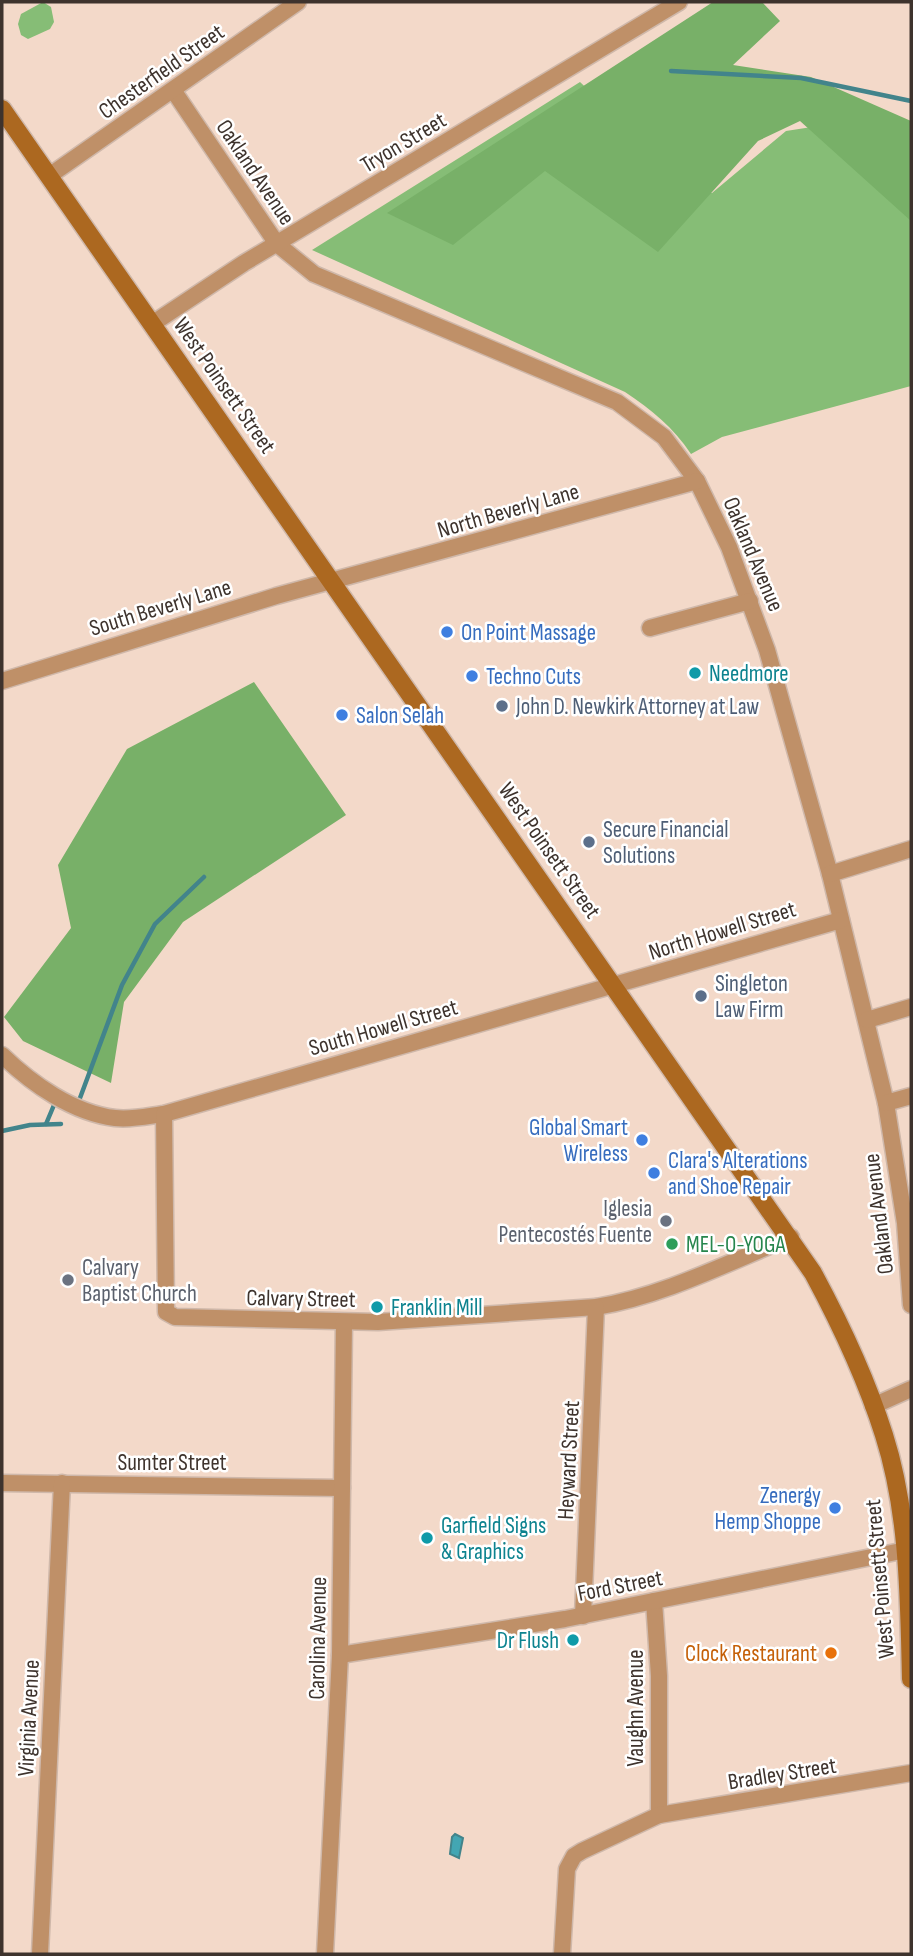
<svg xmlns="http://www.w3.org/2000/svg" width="913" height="1956" font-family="'Sofia Sans Condensed',sans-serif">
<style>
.green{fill:#86bd76}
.forest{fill:#78b068}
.water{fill:#43a6b3;stroke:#42848b;stroke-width:2}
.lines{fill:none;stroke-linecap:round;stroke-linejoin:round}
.stream{stroke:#42848b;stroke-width:4.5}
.minor-casing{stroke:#cfb8aa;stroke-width:19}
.secondary-casing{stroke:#cfb8aa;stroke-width:21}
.minor{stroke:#bf9068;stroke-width:16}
.secondary{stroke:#ac6820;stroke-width:18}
.shop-dot{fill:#3f7fe0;stroke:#fff;stroke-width:2.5}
.culture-dot{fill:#0f9aa8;stroke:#fff;stroke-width:2.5}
.service-dot{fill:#5c6f8a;stroke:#fff;stroke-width:2.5}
.worship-dot{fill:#6b7280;stroke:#fff;stroke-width:2.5}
.leisure-dot{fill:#2e9e5b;stroke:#fff;stroke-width:2.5}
.food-dot{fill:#e8710a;stroke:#fff;stroke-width:2.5}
.labels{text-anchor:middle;stroke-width:5;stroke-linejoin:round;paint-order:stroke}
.street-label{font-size:23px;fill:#3e332d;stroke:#fff}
.shop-label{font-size:23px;fill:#366cbe;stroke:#fff;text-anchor:start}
.culture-label{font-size:23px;fill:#0d838f;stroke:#fff;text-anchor:start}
.service-label{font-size:23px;fill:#4e5e75;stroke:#fff;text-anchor:start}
.worship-label{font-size:23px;fill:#5b616d;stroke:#fff;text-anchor:end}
.leisure-label{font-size:23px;fill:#27864d;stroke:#fff;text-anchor:start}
.food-label{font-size:23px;fill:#c56008;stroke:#fff;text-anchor:end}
</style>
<rect width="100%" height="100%" fill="#f3d9c9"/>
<g class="green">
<polygon points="43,2 51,7 54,22 50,29 28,39 21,35 18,24 21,14"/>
<path d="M580 82 690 187 712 193 786 131 831 124 911 163V386L722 437 691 454C673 427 652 410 625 392L312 250Z"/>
</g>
<g class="forest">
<polygon points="713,2 762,2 780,21 733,65 811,77 911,121 911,221 800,121 758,141 658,252 545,171 453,245 387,213"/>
<polygon points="254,682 346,815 183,922 124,1002 111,1083 23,1041 4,1017 71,928 58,865 127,749"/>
</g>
<polygon class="water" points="455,1834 463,1838 459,1858 450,1854 452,1837"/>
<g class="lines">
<g class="stream">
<polyline points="671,71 801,78 911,101"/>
<polyline points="80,1098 122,985 155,924 204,877"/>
<polyline points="46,1124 54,1105"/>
<polyline points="2,1131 30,1125 61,1124"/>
</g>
<g class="minor-casing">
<g id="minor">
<polyline points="173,90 277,244 314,274 617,402 664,437 697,481 729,547 767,650 830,874 886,1103 905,1223 911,1305"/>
<polyline points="49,176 298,2"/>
<polyline points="152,324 244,263 679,2"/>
<polyline points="650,628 750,601"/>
<polyline points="2,681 276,596 697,481"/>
<polyline points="830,874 911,849"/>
<polyline points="867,1020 911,1007"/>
<path d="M2 1055C32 1084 73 1113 115 1118 132 1120 148 1116 164 1114L841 920"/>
<polyline points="886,1103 911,1096"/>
<path d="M164 1114 166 1312 175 1317 378 1322 596 1307C663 1296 727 1263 791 1237"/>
<polyline points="873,1406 911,1389"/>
<polyline points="2,1483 342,1488"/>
<polyline points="654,1601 659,1676 659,1815"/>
<polyline points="583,1616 596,1307"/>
<polyline points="340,1655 565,1619 911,1549"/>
<polyline points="40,1954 62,1483"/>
<polyline points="325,1954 340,1655 344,1322"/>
<polyline points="562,1954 567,1869 574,1856 582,1851 659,1815 911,1773"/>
</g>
</g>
<g class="secondary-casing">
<path id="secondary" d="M2 109 813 1273C841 1325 866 1378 884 1435 909 1513 909 1598 911 1679"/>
</g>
<use href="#minor" class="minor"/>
<use href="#secondary" class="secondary"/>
</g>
<g class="shop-dot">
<circle cx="447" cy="632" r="7"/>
<circle cx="472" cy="676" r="7"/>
<circle cx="342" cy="715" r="7"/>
<circle cx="642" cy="1140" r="7"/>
<circle cx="654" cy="1173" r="7"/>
<circle cx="835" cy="1508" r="7"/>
</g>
<g class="culture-dot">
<circle cx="695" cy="673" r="7"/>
<circle cx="377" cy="1307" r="7"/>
<circle cx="427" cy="1538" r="7"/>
<circle cx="573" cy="1640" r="7"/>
</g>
<g class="service-dot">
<circle cx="502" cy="706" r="7"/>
<circle cx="589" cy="842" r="7"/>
<circle cx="701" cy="996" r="7"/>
</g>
<g class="worship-dot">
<circle cx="666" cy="1221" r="7"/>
<circle cx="68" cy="1280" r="7"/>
</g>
<circle class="leisure-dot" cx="672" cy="1244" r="7"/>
<circle class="food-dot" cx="831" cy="1653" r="7"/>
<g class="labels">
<g class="street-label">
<text transform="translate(161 71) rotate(-35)" y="8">Chesterfield Street</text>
<text transform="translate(403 142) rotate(-31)" y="8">Tryon Street</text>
<text transform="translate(256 172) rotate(56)" y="8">Oakland Avenue</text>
<text transform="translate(225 385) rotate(55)" y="8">West Poinsett Street</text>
<text transform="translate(508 510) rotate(-16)" y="8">North Beverly Lane</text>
<text transform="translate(754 554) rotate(67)" y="8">Oakland Avenue</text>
<text transform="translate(160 607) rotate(-17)" y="8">South Beverly Lane</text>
<text transform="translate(550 850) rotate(55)" y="8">West Poinsett Street</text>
<text transform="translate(722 930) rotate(-17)" y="8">North Howell Street</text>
<text transform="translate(383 1027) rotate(-16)" y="8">South Howell Street</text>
<text transform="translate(878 1214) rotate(-97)" y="8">Oakland Avenue</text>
<text transform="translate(301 1298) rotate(1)" y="8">Calvary Street</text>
<text transform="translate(568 1460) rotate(-87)" y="8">Heyward Street</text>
<text x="172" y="1470">Sumter Street</text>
<text transform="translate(879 1579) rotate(-95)" y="8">West Poinsett Street</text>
<text transform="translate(620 1585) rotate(-11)" y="8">Ford Street</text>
<text transform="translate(317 1638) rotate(-89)" y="8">Carolina Avenue</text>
<text transform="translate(635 1708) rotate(-90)" y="8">Vaughn Avenue</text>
<text transform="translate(28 1718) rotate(-87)" y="8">Virginia Avenue</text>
<text transform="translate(782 1773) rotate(-9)" y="8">Bradley Street</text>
</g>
<g class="shop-label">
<text x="461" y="640">On Point Massage</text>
<text x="486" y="684">Techno Cuts</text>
<text x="356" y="723">Salon Selah</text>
<text x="628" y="1135" text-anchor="end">Global Smart<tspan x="628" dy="26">Wireless</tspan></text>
<text x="668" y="1168">Clara's Alterations<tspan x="668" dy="26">and Shoe Repair</tspan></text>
<text x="821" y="1503" text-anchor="end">Zenergy<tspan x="821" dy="26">Hemp Shoppe</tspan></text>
</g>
<g class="culture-label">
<text x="709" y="681">Needmore</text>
<text x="391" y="1315">Franklin Mill</text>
<text x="441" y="1533">Garfield Signs<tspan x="441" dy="26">&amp; Graphics</tspan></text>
<text x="559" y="1648" text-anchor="end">Dr Flush</text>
</g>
<g class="service-label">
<text x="516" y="714">John D. Newkirk Attorney at Law</text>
<text x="603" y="837">Secure Financial<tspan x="603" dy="26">Solutions</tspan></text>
<text x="715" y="991">Singleton<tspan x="715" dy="26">Law Firm</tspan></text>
</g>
<g class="worship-label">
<text x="652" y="1216">Iglesia<tspan x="652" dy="26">Pentecostés Fuente</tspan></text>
<text x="82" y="1275" text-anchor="start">Calvary<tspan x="82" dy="26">Baptist Church</tspan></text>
</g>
<g class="leisure-label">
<text x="686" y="1252">MEL-O-YOGA</text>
</g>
<g class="food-label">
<text x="817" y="1661">Clock Restaurant</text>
</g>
</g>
<rect width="913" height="1956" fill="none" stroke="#3e332d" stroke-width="7"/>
</svg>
